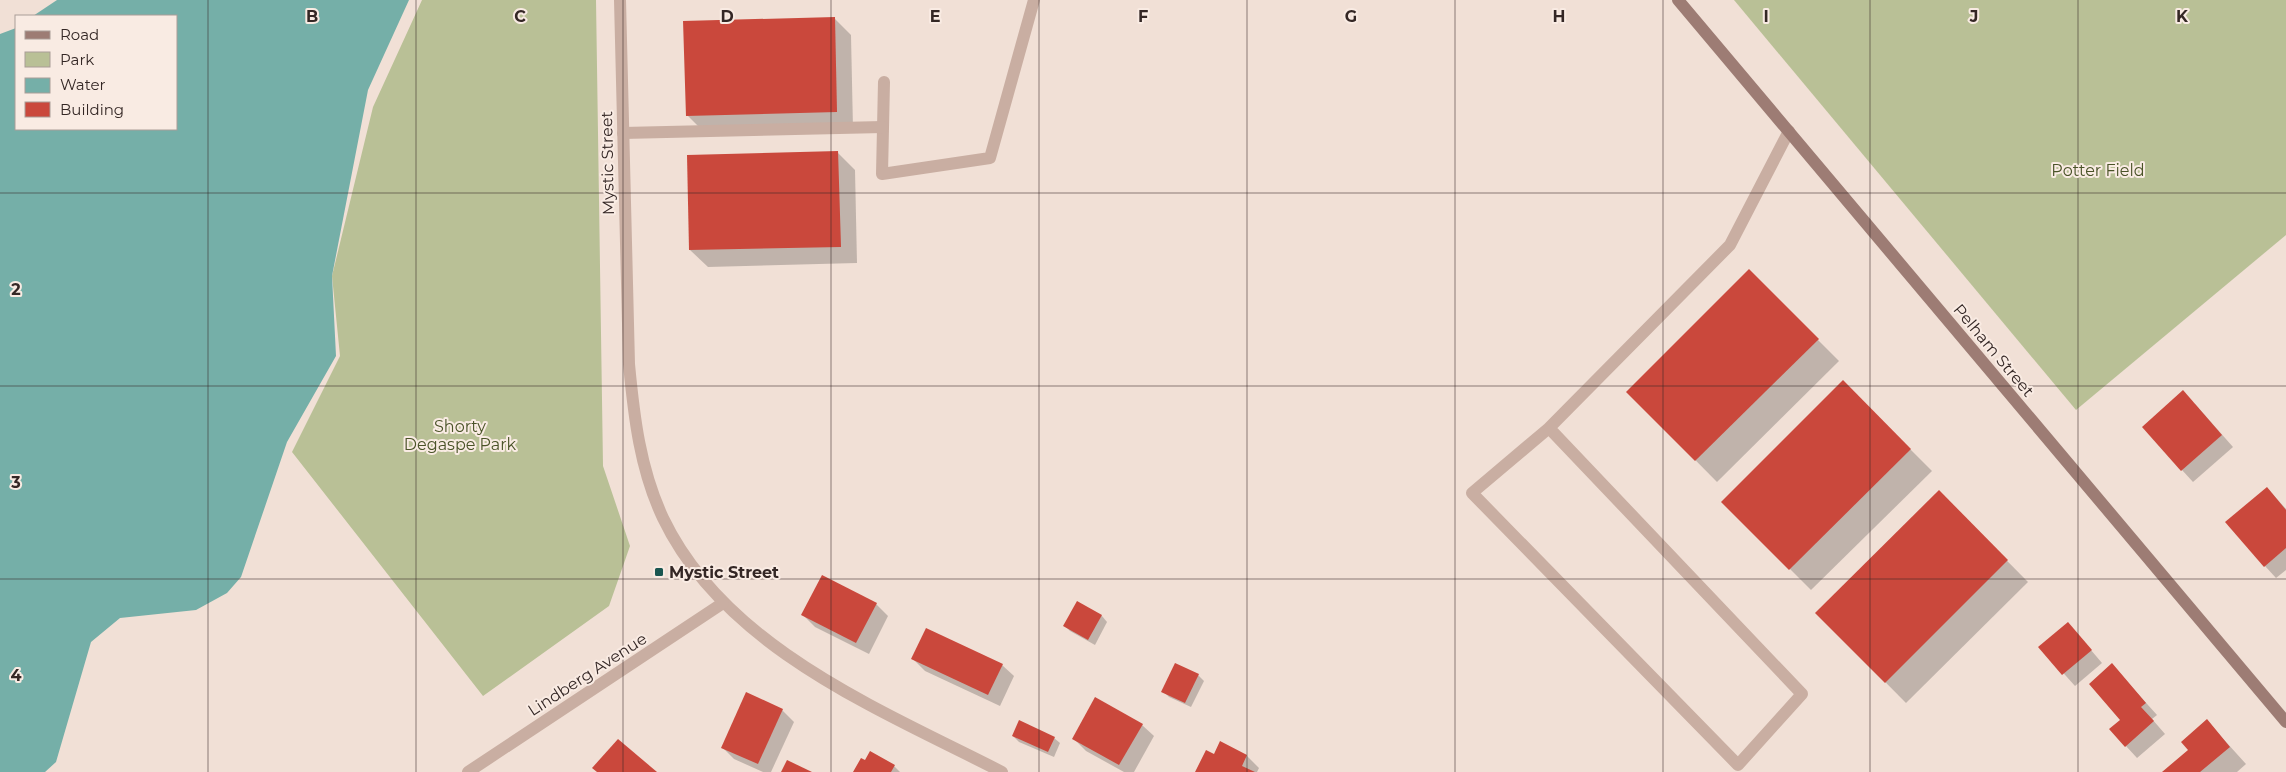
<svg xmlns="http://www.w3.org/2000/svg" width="2286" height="772" font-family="Montserrat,sans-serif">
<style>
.green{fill:#b9c096}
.water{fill:#75afa8}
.shadow{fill:#0003}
.building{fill:#ca483c}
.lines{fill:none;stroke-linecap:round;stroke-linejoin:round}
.service{stroke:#c9aea2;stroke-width:12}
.minor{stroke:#c9aea2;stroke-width:12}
.secondary{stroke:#9d7c74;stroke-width:12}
.grid{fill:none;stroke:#342725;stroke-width:1;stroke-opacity:0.55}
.poi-dot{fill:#1a5650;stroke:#f9ebe3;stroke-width:2}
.labels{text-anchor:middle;stroke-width:4;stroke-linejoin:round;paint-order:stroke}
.street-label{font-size:16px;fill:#342725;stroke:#f9ebe3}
.park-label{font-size:16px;fill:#4a5328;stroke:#f9ebe3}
.poi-label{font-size:16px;font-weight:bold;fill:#342725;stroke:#f9ebe3;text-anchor:start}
.grid-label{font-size:16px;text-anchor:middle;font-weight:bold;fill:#342725;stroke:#f9ebe3;stroke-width:4;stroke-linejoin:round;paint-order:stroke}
</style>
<rect width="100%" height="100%" fill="#f1e0d6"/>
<g class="green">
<polygon points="422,0 596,0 603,466 630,546 609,606 483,696 292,452 340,356 332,276 373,107"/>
<polygon points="1734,0 2286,0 2286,235 2076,410"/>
</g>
<polygon class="water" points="57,0 409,0 368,90 332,276 336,356 287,442 241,577 227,593 196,610 120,618 91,642 56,762 45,772 0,772 0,34 16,28 16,129 176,129 176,16 33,16"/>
<g class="shadow">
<polygon points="834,18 851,35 853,129 704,132 687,115"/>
<polygon points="838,153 855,170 857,263 708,267 690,250"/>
<polygon points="1749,271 1839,361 1717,482 1628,392"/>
<polygon points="1843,382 1932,471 1811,590 1723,502"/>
<polygon points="2195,404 2233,447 2193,482 2182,470"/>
<polygon points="2267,488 2286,509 2286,570 2276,578 2265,566"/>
<polygon points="1939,492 2028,582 1906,703 1817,613"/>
<polygon points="1077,603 1102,616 1107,622 1095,645 1070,631 1065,626"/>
<polygon points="876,604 888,616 869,654 815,627 803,615"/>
<polygon points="2079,636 2102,663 2075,686 2040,647"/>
<polygon points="913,659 1002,665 1014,676 1000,706 925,671"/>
<polygon points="2112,665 2157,715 2152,719 2165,734 2137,758 2126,746"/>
<polygon points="1198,675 1204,681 1191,707 1169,697 1163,691"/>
<polygon points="782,710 794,722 771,772 763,772 734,759 722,747"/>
<polygon points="2207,721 2246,764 2237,772 2164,772 2190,750"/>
<polygon points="1142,725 1154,736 1134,772 1124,772 1086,751 1074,739"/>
<polygon points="1013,736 1054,738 1060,743 1054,757 1019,742"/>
<polygon points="1221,743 1247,756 1259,768 1257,772 1196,772 1214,756"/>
<polygon points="894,766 900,772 854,772"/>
</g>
<g class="building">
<polygon points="835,17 837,112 686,116 683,21"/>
<polygon points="838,151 841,247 689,250 687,155"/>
<polygon points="1749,269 1819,339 1695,461 1626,392"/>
<polygon points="1843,380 1911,449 1789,570 1721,502"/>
<polygon points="2183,390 2222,435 2181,471 2142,427"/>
<polygon points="2267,487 2286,510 2286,548 2264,567 2225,522"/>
<polygon points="1939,490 2008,560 1885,683 1815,613"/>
<polygon points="822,575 877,603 856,643 801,615"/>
<polygon points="1077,601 1102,615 1088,640 1063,626"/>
<polygon points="2068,622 2092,650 2062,675 2038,647"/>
<polygon points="926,628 1003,664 988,695 911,659"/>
<polygon points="1175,663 1199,674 1185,703 1161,692"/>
<polygon points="2112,663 2146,703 2141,707 2154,721 2125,747 2109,729 2120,720 2089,684"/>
<polygon points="746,692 783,709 758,764 721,748"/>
<polygon points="1095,697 1143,724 1119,765 1072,739"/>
<polygon points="2207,719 2230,747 2200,772 2162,772 2188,750 2181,742"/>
<polygon points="1019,720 1055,737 1048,752 1012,736"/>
<polygon points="618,739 657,772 597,772 592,768"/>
<polygon points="1220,741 1247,755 1242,766 1255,772 1195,772 1206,750 1214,754"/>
<polygon points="870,751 895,765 891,772 853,772 861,758 865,760"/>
<polygon points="787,760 812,772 781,772"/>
</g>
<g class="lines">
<g class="service">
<polyline points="884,82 882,174 990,158 1034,0"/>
<polyline points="623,133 883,127"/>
<polyline points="1549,428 1472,493 1738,765 1802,694 1549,428 1730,245 1789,131"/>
</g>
<g class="minor">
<path d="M620 0 629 364C634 417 640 469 663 518 725 648 881 710 1002 772"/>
<polyline points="468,772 723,603"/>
</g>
<polyline class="secondary" points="1678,0 2286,722"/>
</g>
<path class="grid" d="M208 0V772M416 0V772M623 0V772M831 0V772M1039 0V772M1247 0V772M1455 0V772M1663 0V772M1870 0V772M2078 0V772M0 193H2286M0 386H2286M0 579H2286"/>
<rect class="poi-dot" x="654" y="567" width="10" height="10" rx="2.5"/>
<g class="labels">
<g class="street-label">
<text transform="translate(607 163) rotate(-91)" y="6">Mystic Street</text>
<text transform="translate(1994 350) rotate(50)" y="6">Pelham Street</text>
<text transform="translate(587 674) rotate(-33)" y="6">Lindberg Avenue</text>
</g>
<g class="park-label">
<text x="2098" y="176">Potter Field</text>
<text x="460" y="432">Shorty<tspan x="460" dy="18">Degaspe Park</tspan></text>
</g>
<g class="poi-label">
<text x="669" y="578">Mystic Street</text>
</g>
</g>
<g class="grid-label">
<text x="312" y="22">B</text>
<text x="520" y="22">C</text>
<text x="727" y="22">D</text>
<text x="935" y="22">E</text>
<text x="1143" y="22">F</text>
<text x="1351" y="22">G</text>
<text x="1559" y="22">H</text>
<text x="1766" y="22">I</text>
<text x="1974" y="22">J</text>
<text x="2182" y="22">K</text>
<text x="16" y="295">2</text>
<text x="16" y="488">3</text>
<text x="16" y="681">4</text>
</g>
<rect x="15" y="15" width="162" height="115" fill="#f9ebe3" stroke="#aa9d97"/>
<rect x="25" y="31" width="25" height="8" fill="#9d7c74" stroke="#aa9d97"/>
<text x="60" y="40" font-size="15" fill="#342725">Road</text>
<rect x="25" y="52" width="25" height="15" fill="#b9c096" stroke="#aa9d97"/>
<text x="60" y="65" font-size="15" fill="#342725">Park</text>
<rect x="25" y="78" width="25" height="15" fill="#75afa8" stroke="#aa9d97"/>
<text x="60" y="90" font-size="15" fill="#342725">Water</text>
<rect x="25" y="102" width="25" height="15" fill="#ca483c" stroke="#aa9d97"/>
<text x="60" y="115" font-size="15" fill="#342725">Building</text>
</svg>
